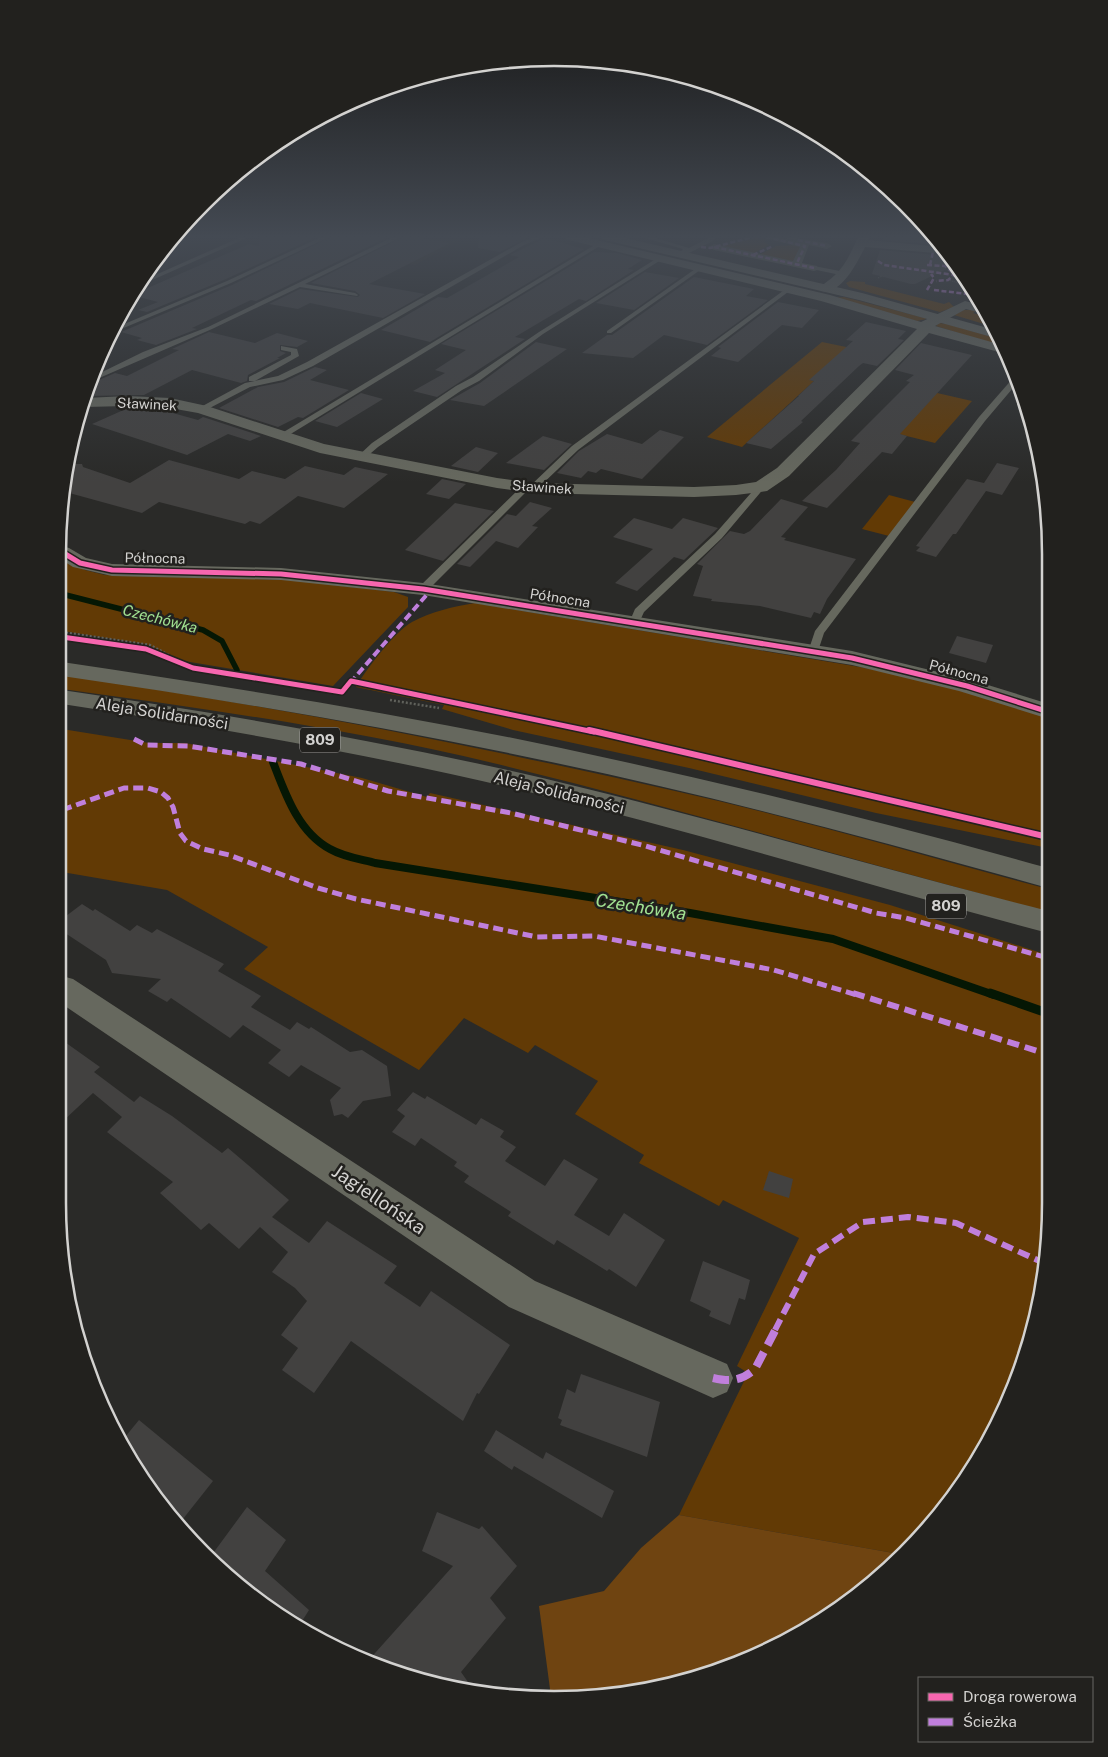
<svg xmlns="http://www.w3.org/2000/svg" width="1108" height="1757" font-family="'Public Sans',sans-serif">
<style>
.built{fill:#333128}
.green{fill:#623a05}
.forest{fill:#6f4411}
.lines{fill:none;stroke-linecap:round;stroke-linejoin:round}
.stream-far2{stroke:#051704;stroke-width:5.5}
.stream-far1{stroke:#051704;stroke-width:8}
.stream{stroke:#051704;stroke-width:9}
.building{fill:#424140}
.path-far1{stroke:#60615b;stroke-width:1;stroke-dasharray:1 1;stroke-linecap:butt}
.path{stroke:#60615b;stroke-width:2.5;stroke-dasharray:2 2;stroke-linecap:butt}
.service{fill:#66685e;fill-rule:evenodd}
.pedestrian{fill:#66685e;fill-rule:evenodd}
.minor{fill:#66685e;fill-rule:evenodd}
.tertiary{fill:#66685e;fill-rule:evenodd}
.primary{fill:#66685e;fill-rule:evenodd}
.quiet-far4{stroke:#c07fdc;stroke-width:2.5;stroke-dasharray:5 2.5;stroke-linecap:butt}
.quiet-far3{stroke:#c07fdc;stroke-width:4;stroke-dasharray:8 4;stroke-linecap:butt}
.quiet-far2{stroke:#c07fdc;stroke-width:5;stroke-dasharray:10 5;stroke-linecap:butt}
.quiet-far1{stroke:#c07fdc;stroke-width:6;stroke-dasharray:12 6;stroke-linecap:butt}
.quiet{stroke:#c07fdc;stroke-width:8;stroke-dasharray:16 8;stroke-linecap:butt}
.cycleway-far1-casing{stroke:#22211e;stroke-width:8}
.cycleway-casing{stroke:#22211e;stroke-width:9}
.cycleway-far1{stroke:#f766af;stroke-width:5}
.cycleway{stroke:#f766af;stroke-width:6}
.labels{text-anchor:middle;stroke-width:5;stroke-linejoin:round;paint-order:stroke}
.far-street-label{font-size:14px;fill:#d3d2d0;stroke:#22211e}
.far-water-label{font-size:15px;font-style:italic;fill:#a1e191;stroke:#22211e}
.shield{fill:#22211e;stroke:#9e9d9b;stroke-width:1}
.shield-label{font-size:15px;font-weight:bold;fill:#d3d2d0}
.street-label{font-size:16px;fill:#d3d2d0;stroke:#22211e}
.water-label{font-size:18px;font-style:italic;fill:#a1e191;stroke:#22211e}
.near-street-label{font-size:19px;fill:#d3d2d0;stroke:#22211e}
.rim{fill:none;stroke:#d3d2d0;stroke-width:2.5}
</style>
<rect width="100%" height="100%" fill="#2a2a28"/>
<polygon class="built" points="433,237 466,237 415,265 390,260"/>
<g class="green">
<polygon points="755,238 766,239 764,242 769,245 752,254 723,246"/>
<polygon points="796,245 801,246 793,261 759,255 776,246"/>
<polygon points="850,281 865,282 865,284 944,304 949,302 954,307 940,312 849,287 846,283"/>
<polygon points="844,297 925,318 926,319 917,321 833,298"/>
<polygon points="964,310 977,310 973,313 989,318 994,327 954,315"/>
<polygon points="939,323 947,324 999,339 1003,347 936,326"/>
<polygon points="822,342 851,348 810,380 814,381 742,447 707,437"/>
<polygon points="911,387 972,401 935,443 866,426 919,406 924,407 934,396"/>
<polygon points="889,495 919,503 889,536 862,529"/>
<polygon points="62,558 85,570 105,575 291,580 394,592 408,597 408,607 333,686 184,661 146,644 62,631"/>
<path d="M475 603 860 667 932 682 1049 718 1048 848 876 813 689 768 513 730 442 709 444 705 356 687C365 671 395 631 412 622 432 611 453 607 475 603Z"/>
<path d="M62 675C268 705 472 745 675 791 800 819 924 856 1048 889V912C863 863 679 808 493 763 351 729 206 709 62 689Z"/>
<polygon points="62,729 149,743 185,743 362,778 427,797 430,793 683,850 890,905 1048,955 1046,1268 1013,1393 948,1505 899,1554 679,1515 748,1373 737,1366 799,1238 723,1200 719,1206 639,1163 644,1155 575,1114 598,1081 535,1045 528,1053 464,1018 419,1070 244,969 268,947 167,890 62,872"/>
</g>
<polygon class="forest" points="679,1515 899,1554 856,1597 774,1648 713,1673 619,1695 546,1699 550,1689 539,1606 604,1591 641,1548"/>
<g class="lines">
<polyline class="stream-far2" points="62,594 203,630 222,641 237,670"/>
<path class="stream-far1" d="M273 762C285 793 298 832 330 849 344 857 360 859 375 863L690 913 833 939 994 995"/>
<polyline class="stream" points="990,993 1047,1013"/>
</g>
<g class="building">
<polygon points="260,237 316,237 226,279 147,312 138,310 158,302 135,296 136,293 249,244 259,246"/>
<polygon points="331,237 388,237 256,301 251,300 192,328 197,329 156,345 137,340 142,338 121,332 232,285"/>
<polygon points="403,237 416,237 450,243 369,284 425,294 383,318 310,303 298,309 269,304 300,289 358,297 360,295 355,291 311,283"/>
<polygon points="479,237 529,237 500,252 478,248"/>
<polygon points="884,237 936,239 940,245 883,240"/>
<polygon points="545,238 584,249 430,342 381,330 438,297 447,298 519,257 510,255"/>
<polygon points="880,250 948,256 955,265 915,284 911,284 872,274"/>
<polygon points="594,252 617,253 642,260 628,269 634,270 586,301 579,299 515,337 525,339 437,397 413,391 445,373 435,370 466,350 441,344"/>
<polygon points="645,272 679,278 634,310 596,303"/>
<polygon points="694,277 754,289 746,296 768,300 707,345 664,335 633,358 582,353 607,335 612,335"/>
<polygon points="778,302 819,310 802,328 782,325 738,362 711,356 721,348 718,347"/>
<polygon points="866,322 906,331 898,339 904,340 877,366 863,363 859,366 801,421 803,422 771,449 746,443 799,396 798,396 814,381 809,380 853,341 846,340"/>
<polygon points="209,332 255,343 277,333 308,341 297,347 280,345 280,351 286,353 277,358 280,358 248,375 247,381 241,383 192,370 144,395 87,396 90,384 115,373 127,376 179,350 172,349"/>
<polygon points="536,342 567,349 484,406 450,400 480,383"/>
<polygon points="921,343 972,355 900,434 907,436 892,454 882,452 827,508 802,501 836,470 860,443 851,441 910,382 906,381 914,375 895,370"/>
<polygon points="315,367 327,370 310,380 349,390 303,418 298,417 278,427 219,408 258,387 284,382"/>
<polygon points="361,393 383,399 337,427 315,421"/>
<polygon points="128,408 162,410 198,420 203,417 261,436 250,441 228,434 187,455 92,424"/>
<polygon points="660,430 684,437 642,479 601,469 596,473 588,471 581,478 557,473 579,451 607,434 642,444"/>
<polygon points="543,436 572,444 544,470 506,463"/>
<polygon points="476,447 498,453 478,472 451,466"/>
<polygon points="169,460 239,479 252,471 285,479 305,466 344,475 355,467 388,474 344,508 298,496 260,524 250,521 245,524 159,502 142,513 62,491 68,464 82,464 83,467 130,483"/>
<polygon points="997,463 1019,468 1002,495 986,491 956,534 953,534 936,557 916,551 920,547 916,546 967,479 984,483"/>
<polygon points="442,479 466,484 449,499 426,494"/>
<polygon points="781,499 808,507 781,537 786,538 784,540 856,559 827,599 820,614 814,612 811,618 760,606 711,601 712,599 693,596 703,566 697,564 730,531 744,534 750,531"/>
<polygon points="530,502 552,508 532,526 538,527 518,548 496,541 470,567 457,564 507,514 516,516"/>
<polygon points="455,503 494,511 443,561 405,550"/>
<polygon points="634,518 672,529 683,518 718,528 684,560 674,557 637,591 615,583 653,549 613,537"/>
<polygon points="957,636 993,645 986,663 949,653"/>
<polygon points="82,904 93,911 95,909 130,931 137,925 152,933 157,929 224,964 218,971 261,996 251,1007 290,1030 297,1022 309,1029 311,1027 350,1052 362,1050 387,1066 391,1096 363,1101 348,1118 342,1114 334,1116 330,1100 341,1088 301,1065 289,1077 268,1063 281,1050 243,1025 230,1038 171,998 167,1002 148,991 161,979 112,973 106,960 62,931 62,919"/>
<polygon points="62,1040 100,1067 94,1072 134,1102 140,1096 172,1116 222,1153 228,1148 289,1200 272,1217 309,1243 327,1221 397,1266 384,1283 420,1307 431,1291 510,1345 479,1394 477,1393 463,1421 351,1341 314,1393 282,1370 298,1348 281,1335 307,1301 295,1288 272,1272 288,1252 260,1227 239,1249 209,1223 201,1230 160,1193 173,1182 107,1132 122,1117 93,1093 62,1122"/>
<polygon points="413,1092 425,1099 427,1096 476,1125 481,1118 504,1131 500,1137 516,1147 505,1161 545,1186 564,1159 598,1179 574,1215 609,1236 624,1213 665,1240 636,1287 609,1269 607,1271 557,1240 554,1245 508,1216 511,1212 464,1182 469,1176 454,1166 457,1162 421,1138 415,1146 392,1132 405,1116 397,1110"/>
<polygon points="769,1171 793,1179 789,1198 763,1190"/>
<polygon points="703,1261 750,1280 745,1300 739,1298 730,1325 709,1316 711,1311 690,1301"/>
<polygon points="581,1374 660,1402 647,1457 560,1425 562,1420 558,1418 567,1389 575,1393"/>
<polygon points="139,1420 213,1481 179,1524 160,1505 121,1442"/>
<polygon points="496,1430 543,1459 546,1452 614,1491 602,1518 514,1466 512,1470 484,1451"/>
<polygon points="247,1507 286,1540 265,1571 309,1610 299,1626 252,1597 211,1556"/>
<polygon points="437,1512 479,1529 482,1526 517,1566 490,1598 506,1618 461,1672 475,1692 457,1690 395,1673 367,1662 453,1566 422,1551"/>
</g>
<g class="lines">
<g class="path-far1">
<polyline points="878,278 882,276"/>
<polyline points="948,280 959,283"/>
</g>
<g class="path">
<polyline points="62,632 150,645 193,668"/>
<polyline points="390,700 439,708"/>
</g>
<g class="service">
<polygon points="241,237 249,237 141,285 144,280"/>
<polygon points="321,237 329,237 231,283 114,332 117,327 227,281"/>
<polygon points="393,237 401,237 305,284 355,293 358,295 357,296 300,287 212,329 90,382 92,377 143,352 208,327"/>
<polygon points="534,237 543,237 524,245 313,366 283,380 250,387 204,411 197,409 245,383 278,376 307,362 520,243"/>
<polygon points="642,237 652,237 689,248 710,237 716,237 713,241 681,257 678,255 683,249"/>
<polygon points="598,243 603,244 284,438 277,436"/>
<polygon points="659,257 664,258 543,334 479,381 462,390 378,447 364,459 357,457 372,443 456,386 473,377 539,332"/>
<polygon points="814,266 845,272 848,274 845,276 812,269"/>
<polygon points="698,267 703,268 611,333 607,333 607,331"/>
<polygon points="787,288 792,289 578,450 536,490 529,489 427,591 419,591 419,587 523,485 530,486 572,446"/>
<polygon points="281,346 297,349 299,356 255,381 249,381 249,377 291,355 291,352 281,350"/>
<polygon points="1014,377 1016,377 1018,382 985,421 824,633 817,654 809,654 808,652 815,631 979,417"/>
<polygon points="761,484 765,487 722,538 644,612 638,625 630,625 629,623 635,609 715,534 758,485"/>
</g>
<polygon class="pedestrian" points="762,237 787,239 788,237 827,243 832,246 827,249 809,245 802,263 817,266 817,270 814,271 714,250 709,247 714,244 793,261 800,247"/>
<g class="minor">
<polygon points="563,237 584,237 830,295 921,322 965,301 984,306 988,315 966,309 935,326 1002,345 1006,354 929,333 789,476 767,491 736,495 694,497 533,493 497,488 320,453 198,413 170,408 127,406 84,407 86,398 127,396 170,398 207,406 324,444 497,478 533,483 694,487 736,485 756,482 777,468 917,329 821,301 569,240"/>
<path d="M858 237H870L868 240 942 247 947 254 865 247C858 261 841 296 821 291L820 288C824 283 830 280 835 275 846 265 852 250 858 237Z"/>
<polygon points="62,546 69,548 86,558 112,564 281,568 423,583 852,651 975,681 1049,704 1049,719 959,691 852,665 423,595 281,580 112,576 73,567 62,560"/>
<polygon points="62,976 73,979 535,1281 727,1364 733,1378 727,1392 713,1398 509,1307 62,1004"/>
</g>
<polygon class="tertiary" points="599,237 621,237 862,293 995,330 999,339 859,300 605,240"/>
<g class="primary">
<path d="M62 662C229 687 396 713 561 748 725 783 887 823 1048 868V888C885 842 722 798 556 763 392 728 228 700 62 676Z"/>
<path d="M62 690C213 712 363 738 512 771 692 812 869 866 1048 911V933C869 886 692 830 512 788 363 753 213 727 62 704Z"/>
</g>
<g class="quiet-far4">
<polyline points="766,237 805,246 796,265"/>
<polyline points="798,240 827,246"/>
<polyline points="701,247 710,248 753,237"/>
<polyline points="714,247 814,268"/>
<polyline points="753,255 773,246"/>
<polyline points="878,261 884,265 954,275 948,280 936,281"/>
<polyline points="927,265 945,266 954,274"/>
<polyline points="930,265 933,252"/>
<polyline points="927,290 934,278 931,274"/>
<polyline points="934,290 976,295"/>
<polyline points="978,301 981,302"/>
</g>
<polyline class="quiet-far3" points="350,683 430,591"/>
<g class="quiet-far2">
<polyline points="134,739 146,745 188,746 301,764 388,791 511,813 642,845 876,913 906,918 1048,958"/>
<polyline points="62,810 124,788 148,788 161,792 168,798 173,807 180,833 186,841 203,849 229,855 318,888 356,899 537,937 594,936 774,970 857,995"/>
</g>
<g class="quiet-far1">
<polyline points="853,993 1047,1054"/>
<polyline points="775,1330 814,1254 863,1222 908,1217 956,1223 1046,1264"/>
</g>
<path class="quiet" d="M713 1378C731 1382 741 1381 755 1369L776 1329"/>
<g class="cycleway-far1-casing">
<g id="cycleway-far1">
<polyline points="62,552 80,563 112,570 281,574 423,589 852,658 967,686 1049,712"/>
<polyline points="62,637 146,649 193,668 342,692 351,681 594,732"/>
</g>
</g>
<g class="cycleway-casing">
<polyline id="cycleway" points="589,730 1048,837"/>
</g>
<use href="#cycleway-far1" class="cycleway-far1"/>
<use href="#cycleway" class="cycleway"/>
</g>
<linearGradient id="sky" x2="0" y2="1"><stop stop-color="#171716"/><stop offset="0.49" stop-color="#444a53"/><stop offset="1" stop-color="#444a53" stop-opacity="0"/></linearGradient>
<rect width="1108" height="483" fill="url(#sky)"/>
<g class="labels">
<g class="far-street-label">
<text transform="translate(147 404) rotate(3)" y="5">Sławinek</text>
<text transform="translate(542 487) rotate(4)" y="5">Sławinek</text>
<text transform="translate(155 558) rotate(1)" y="5">Północna</text>
<text transform="translate(560 598) rotate(9)" y="5">Północna</text>
<text transform="translate(959 672) rotate(15)" y="5">Północna</text>
</g>
<g class="far-water-label">
<text transform="translate(160 619) rotate(14)" y="5">Czechówka</text>
</g>
<g class="shield">
<rect x="300" y="727.5" width="40" height="25" rx="4"/>
<rect x="926" y="893.5" width="40" height="25" rx="4"/>
</g>
<g class="shield-label">
<text x="320" y="745">809</text>
<text x="946" y="911">809</text>
</g>
<g class="street-label">
<text transform="translate(162 713) rotate(9)" y="6">Aleja Solidarności</text>
<text transform="translate(559 792) rotate(14)" y="6">Aleja Solidarności</text>
</g>
<g class="water-label">
<text transform="translate(641 907) rotate(9)" y="6">Czechówka</text>
</g>
<g class="near-street-label">
<text transform="translate(379 1199) rotate(34)" y="7">Jagiellońska</text>
</g>
</g>
<path d="M0 0H1108V1757H0ZM554 66H554A488 488 0 0 1 1042 554V1203A488 488 0 0 1 554 1691H554A488 488 0 0 1 66 1203V554A488 488 0 0 1 554 66Z" fill="#22211e" fill-rule="evenodd"/>
<path class="rim" d="M554 66H554A488 488 0 0 1 1042 554V1203A488 488 0 0 1 554 1691H554A488 488 0 0 1 66 1203V554A488 488 0 0 1 554 66Z"/>
<rect x="918" y="1677" width="175" height="65" fill="#22211e" stroke="#696865"/>
<rect x="928" y="1693" width="25" height="8" fill="#f766af" stroke="#696865"/>
<text x="963" y="1702" font-size="15" fill="#d3d2d0">Droga rowerowa</text>
<rect x="928" y="1718" width="25" height="8" fill="#c07fdc" stroke="#696865"/>
<text x="963" y="1727" font-size="15" fill="#d3d2d0">Ścieżka</text>
</svg>
